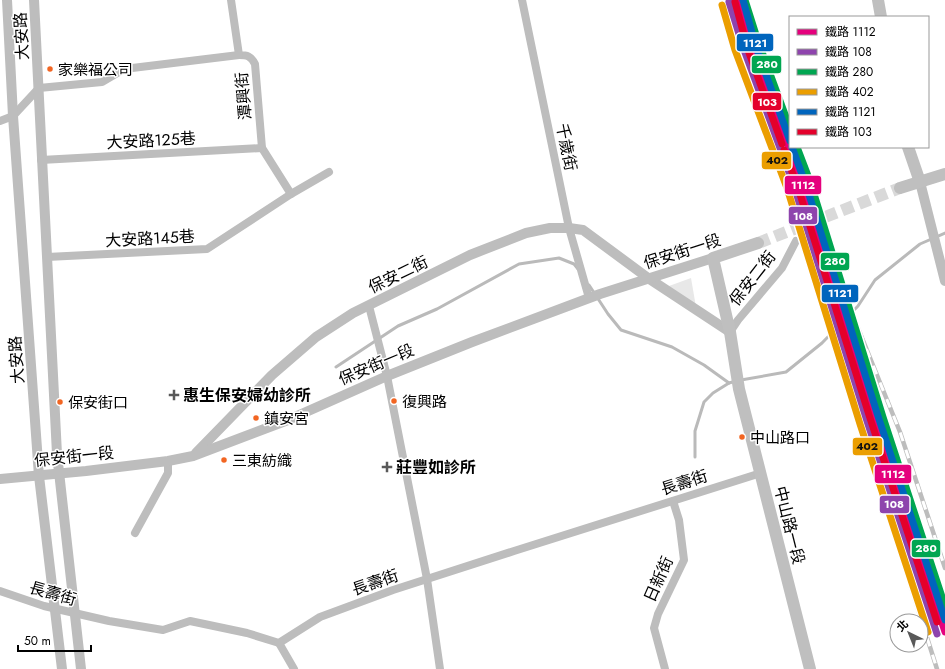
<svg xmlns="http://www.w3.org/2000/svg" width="945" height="669" font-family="Jost,'Noto Sans TC',sans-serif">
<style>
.green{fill:#e8e8e8}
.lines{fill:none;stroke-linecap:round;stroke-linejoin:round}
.stream{stroke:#bababa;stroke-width:3}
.secondary-tunnel{stroke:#d9d9d9;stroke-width:12;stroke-dasharray:12 6;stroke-linecap:butt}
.minor{stroke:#bdbdbd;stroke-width:8}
.tertiary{stroke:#bdbdbd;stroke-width:10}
.secondary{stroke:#bfbfbf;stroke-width:12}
.rail-casing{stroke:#bdbdbd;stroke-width:4.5}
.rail{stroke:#fff;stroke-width:3;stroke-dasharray:9;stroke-linecap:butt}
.rail-1-casing{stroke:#fff;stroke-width:10}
.rail-2-casing{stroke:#fff;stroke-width:10}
.rail-3-casing{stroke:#fff;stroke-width:10}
.rail-4-casing{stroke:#fff;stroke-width:10}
.rail-5-casing{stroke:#fff;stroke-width:10}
.rail-6-casing{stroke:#fff;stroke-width:10}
.rail-1{stroke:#e5007d;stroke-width:7}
.rail-2{stroke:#8e44ad;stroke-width:7}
.rail-3{stroke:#00a651;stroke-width:7}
.rail-4{stroke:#eb9e00;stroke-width:7}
.rail-5{stroke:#0065bd;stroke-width:7}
.rail-6{stroke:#e4002b;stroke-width:7}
.bus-dot{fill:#f26522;stroke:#fff;stroke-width:1.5}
.poi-dot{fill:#595959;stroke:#fff;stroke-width:1.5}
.labels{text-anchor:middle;stroke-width:3;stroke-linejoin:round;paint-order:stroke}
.bus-label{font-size:15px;fill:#000;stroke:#fff;text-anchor:start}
.street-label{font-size:16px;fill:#000;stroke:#fff}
.poi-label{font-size:16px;font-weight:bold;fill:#000;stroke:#fff;text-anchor:start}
.line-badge{stroke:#fff;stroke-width:1.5}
.badge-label{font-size:11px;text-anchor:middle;font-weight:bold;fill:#fff}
.pale-badge-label{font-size:11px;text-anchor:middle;font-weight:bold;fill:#111}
</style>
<rect width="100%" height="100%" fill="#fff"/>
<polygon class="green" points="691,278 696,307 669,286"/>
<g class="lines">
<g class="stream">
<polyline points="589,285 608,314 621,330 672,347 704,365 729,383"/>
<polyline points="336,367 398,326 437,309 519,264 559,258 574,264 578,269"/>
<polyline points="741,380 786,372 822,343 858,306 875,280 920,244 945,233"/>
<polyline points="695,457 695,431 704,402 713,393 729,383 736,381"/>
</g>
<polyline class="secondary-tunnel" points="758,243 900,188"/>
<g class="minor">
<path d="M231 0 239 55C247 55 251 56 255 64L262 148 291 194"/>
<polyline points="522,0 569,228 589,298"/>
<polyline points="0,121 13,116 39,88 102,82 124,69 239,55"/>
<polyline points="41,160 262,148"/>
<polyline points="47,257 207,249 291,194 329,172"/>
<polyline points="369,306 387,376 427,579 440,669"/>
<polyline points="730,332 738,320 782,268 796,241"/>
<polyline points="135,533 168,473 168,461"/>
<polyline points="0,591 44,606 109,621 163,630 190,621 247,633 279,643 320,617 393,590 514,551 761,473"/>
<polyline points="279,643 294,669"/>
<polyline points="665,669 654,628 658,614 684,560 679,520 673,501"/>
</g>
<g class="tertiary">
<polyline points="7,0 13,116 39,476 62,669"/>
<polyline points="34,0 57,454 81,669"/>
<polyline points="920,182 945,281"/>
<polyline points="196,453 272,375 316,337 353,313 470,255 526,233 550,228 569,228 583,230 648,278 730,332"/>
<polyline points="0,479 86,471 168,461 193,456 288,420 387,376 472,342 600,294 713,258"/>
</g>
<g class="secondary">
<polyline points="878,0 881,17"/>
<polyline points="908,147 920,182"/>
<polyline points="900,188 945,174"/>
<polyline points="758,243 713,258 730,332 739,389 810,669"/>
</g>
<g class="rail-casing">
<g id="rail">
<polyline points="797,170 798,185 835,313 848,378 871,461 937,669"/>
<polyline points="826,249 900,432 945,568"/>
</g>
</g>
<use href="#rail" class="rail"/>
<g class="rail-1-casing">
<polyline id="rail-1" points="737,0 750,44 802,183 875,419 945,632"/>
</g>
<g class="rail-2-casing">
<polyline id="rail-2" points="729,2 743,47 794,186 867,421 937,634"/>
</g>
<g class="rail-3-casing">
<g id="rail-3">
<polyline points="745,0 758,41 790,128"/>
<polyline points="797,147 810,181 883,417 945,606"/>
</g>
</g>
<g class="rail-4-casing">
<polyline id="rail-4" points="722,5 735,50 787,188 860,424 928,632"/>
</g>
<g class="rail-5-casing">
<g id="rail-5">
<polyline points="743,0 756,47 790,141"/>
<polyline points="792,147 807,188 877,413 945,620"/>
</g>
</g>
<g class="rail-6-casing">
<g id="rail-6">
<polyline points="735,2 748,50 782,144"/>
<polyline points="784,150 799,191 869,415 937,622"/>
</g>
</g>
<use href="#rail-1" class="rail-1"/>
<use href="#rail-2" class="rail-2"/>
<use href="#rail-3" class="rail-3"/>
<use href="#rail-4" class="rail-4"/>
<use href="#rail-5" class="rail-5"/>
<use href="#rail-6" class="rail-6"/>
</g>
<g class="bus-dot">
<circle cx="50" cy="69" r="3.5"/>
<circle cx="394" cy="401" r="3.5"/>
<circle cx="60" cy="402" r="3.5"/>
<circle cx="256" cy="418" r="3.5"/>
<circle cx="742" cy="437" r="3.5"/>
<circle cx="224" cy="460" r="3.5"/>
</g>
<g class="poi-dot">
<path d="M172 389h4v4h4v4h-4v4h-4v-4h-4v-4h4z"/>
<path d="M385 461h4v4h4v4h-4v4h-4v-4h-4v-4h4z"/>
</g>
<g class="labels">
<g class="bus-label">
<text x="58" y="75">家樂福公司</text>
<text x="402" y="407">復興路</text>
<text x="68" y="408">保安街口</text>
<text x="264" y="424">鎮安宮</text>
<text x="750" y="443">中山路口</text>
<text x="232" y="466">三東紡織</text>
</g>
<g class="street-label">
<text transform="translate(21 36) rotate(-93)" y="6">大安路</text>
<text transform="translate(243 96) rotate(-95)" y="6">潭興街</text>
<text transform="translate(151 140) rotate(-3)" y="6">大安路125巷</text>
<text transform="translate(567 147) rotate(79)" y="6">千歲街</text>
<text transform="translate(150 238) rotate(-3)" y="6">大安路145巷</text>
<text transform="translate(682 251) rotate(-18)" y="6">保安街一段</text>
<text transform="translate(398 274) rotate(-26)" y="6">保安二街</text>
<text transform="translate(752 278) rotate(-52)" y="6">保安二街</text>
<text transform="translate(16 360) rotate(-94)" y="6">大安路</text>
<text transform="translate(376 364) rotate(-23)" y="6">保安街一段</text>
<text transform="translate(74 456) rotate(-6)" y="6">保安街一段</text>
<text transform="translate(684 482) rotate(-18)" y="6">長壽街</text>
<text transform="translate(790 525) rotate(76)" y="6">中山路一段</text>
<text transform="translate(658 579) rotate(-66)" y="6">日新街</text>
<text transform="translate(375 582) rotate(-19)" y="6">長壽街</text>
<text transform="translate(53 593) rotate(16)" y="6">長壽街</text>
</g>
<g class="poi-label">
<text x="183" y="401">惠生保安婦幼診所</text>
<text x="396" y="473">莊豐如診所</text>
</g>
</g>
<g class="line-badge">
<rect x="736" y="33" width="38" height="19" rx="4" fill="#0065bd"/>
<rect x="751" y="55" width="31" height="19" rx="4" fill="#00a651"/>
<rect x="752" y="92" width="30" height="19" rx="4" fill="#e4002b"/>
<rect x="761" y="151" width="31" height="19" rx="4" fill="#eb9e00"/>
<rect x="784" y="175" width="38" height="20" rx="4" fill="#e5007d"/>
<rect x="788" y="206" width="30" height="19" rx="4" fill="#8e44ad"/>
<rect x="820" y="252" width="30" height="19" rx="4" fill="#00a651"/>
<rect x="821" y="284" width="38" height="19" rx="4" fill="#0065bd"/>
<rect x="852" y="437" width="31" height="19" rx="4" fill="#eb9e00"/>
<rect x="874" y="464" width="38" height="20" rx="4" fill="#e5007d"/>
<rect x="879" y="495" width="31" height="19" rx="4" fill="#8e44ad"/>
<rect x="911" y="539" width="30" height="19" rx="4" fill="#00a651"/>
</g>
<g class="badge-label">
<text x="755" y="47">1121</text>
<text x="767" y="68">280</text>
<text x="767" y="106">103</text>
<text x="803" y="189">1112</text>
<text x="803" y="220">108</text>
<text x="835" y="265">280</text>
<text x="840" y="297">1121</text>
<text x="893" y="478">1112</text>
<text x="894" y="508">108</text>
<text x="926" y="552">280</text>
</g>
<g class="pale-badge-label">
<text x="777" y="164">402</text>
<text x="867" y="450">402</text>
</g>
<rect x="789" y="16" width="140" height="132" fill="#ffffff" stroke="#999999"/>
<rect x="797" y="29" width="20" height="6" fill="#e5007d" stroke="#999999"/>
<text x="825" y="36" font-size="12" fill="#000000">鐵路 1112</text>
<rect x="797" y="49" width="20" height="6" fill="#8e44ad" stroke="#999999"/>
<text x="825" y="56" font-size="12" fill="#000000">鐵路 108</text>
<rect x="797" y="69" width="20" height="6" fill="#00a651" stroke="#999999"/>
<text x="825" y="76" font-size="12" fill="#000000">鐵路 280</text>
<rect x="797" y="89" width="20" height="6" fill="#eb9e00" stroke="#999999"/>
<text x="825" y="96" font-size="12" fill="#000000">鐵路 402</text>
<rect x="797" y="109" width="20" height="6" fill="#0065bd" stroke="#999999"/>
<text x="825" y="116" font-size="12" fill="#000000">鐵路 1121</text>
<rect x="797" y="129" width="20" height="6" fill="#e4002b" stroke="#999999"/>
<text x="825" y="136" font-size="12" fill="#000000">鐵路 103</text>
<g transform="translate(909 633) rotate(317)"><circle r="19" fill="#ffffff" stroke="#999999"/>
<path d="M0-3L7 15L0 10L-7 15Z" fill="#595959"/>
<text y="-6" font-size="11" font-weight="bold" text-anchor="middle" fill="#000000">北</text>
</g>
<path d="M18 645v6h73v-6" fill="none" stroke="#000000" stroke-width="2"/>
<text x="24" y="645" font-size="12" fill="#000000" stroke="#ffffff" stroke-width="3" paint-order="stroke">50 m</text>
</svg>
